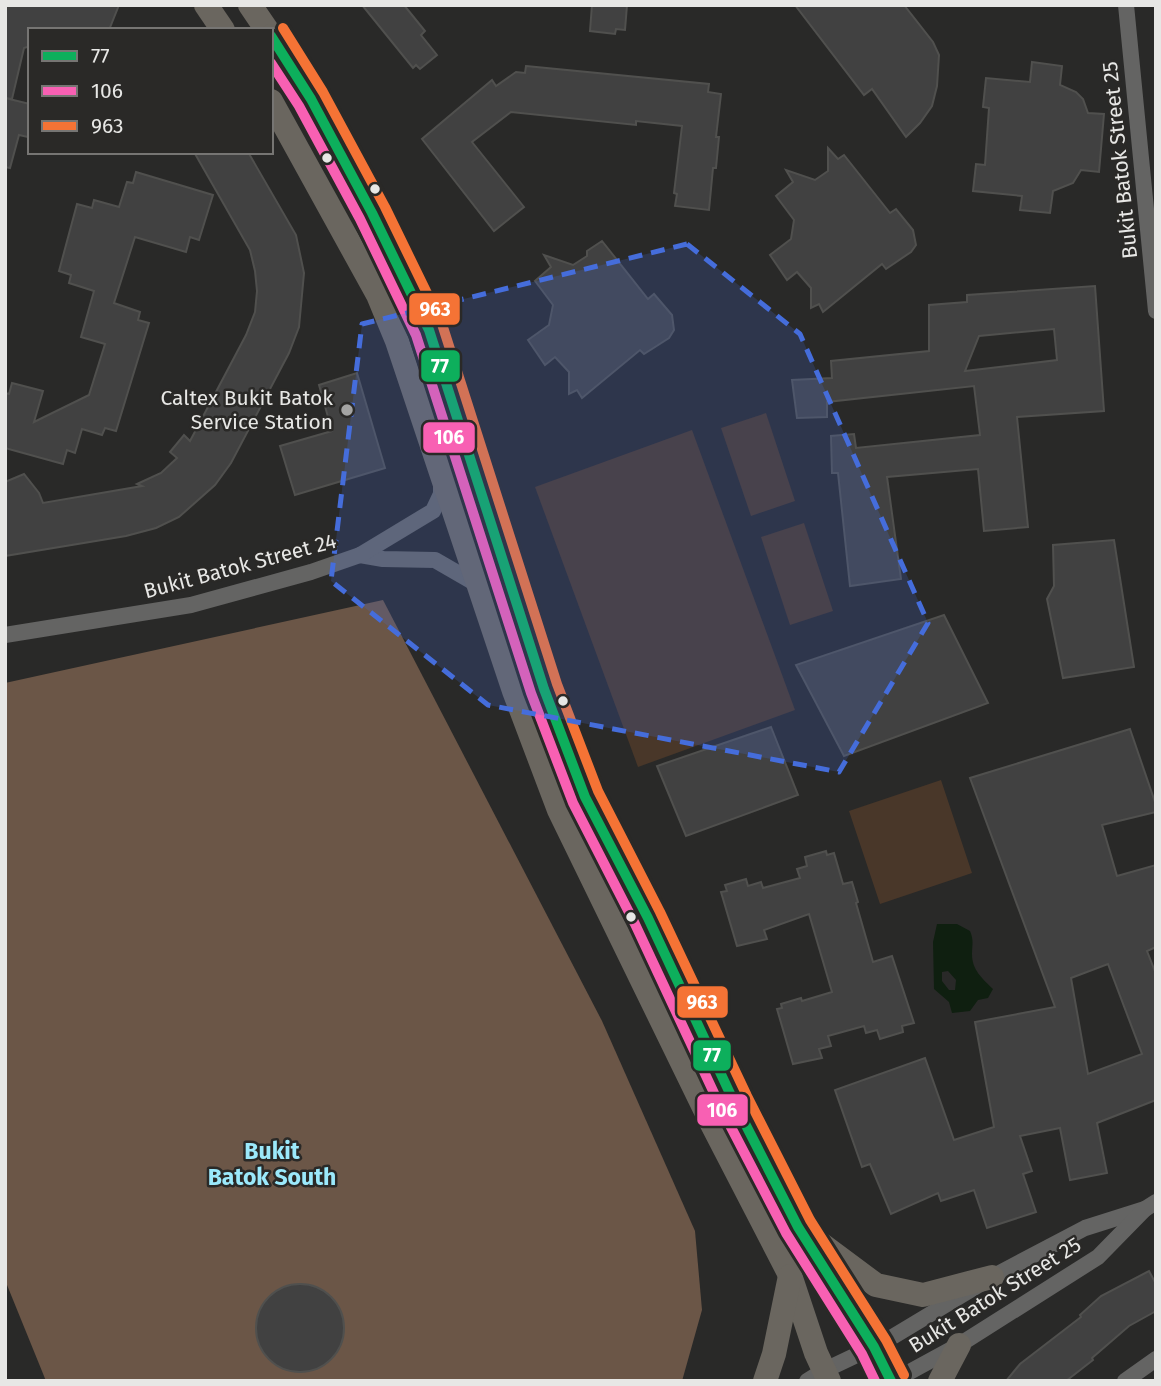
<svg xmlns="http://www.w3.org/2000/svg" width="1161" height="1386" font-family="'Fira Sans',sans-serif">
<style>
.green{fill:#493729}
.forest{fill:#6b5647}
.water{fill:#0f1f10;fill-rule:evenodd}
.building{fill:#414141;stroke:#50504e;stroke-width:2;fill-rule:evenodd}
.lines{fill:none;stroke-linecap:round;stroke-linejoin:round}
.minor{stroke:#646463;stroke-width:16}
.primary{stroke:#6a665f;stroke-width:24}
.bus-1-casing{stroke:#2a2927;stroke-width:16}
.bus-2-casing{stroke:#2a2927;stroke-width:16}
.bus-3-casing{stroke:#2a2927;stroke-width:16}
.bus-1{stroke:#0daf5c;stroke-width:10}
.bus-2{stroke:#f860b3;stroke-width:10}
.bus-3{stroke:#f57335;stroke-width:10}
.marked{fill:#456ddb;fill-opacity:0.2;stroke:#456ddb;stroke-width:5;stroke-dasharray:14 9;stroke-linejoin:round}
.bus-dot{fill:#e7e7e5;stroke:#2a2927;stroke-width:2.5}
.poi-dot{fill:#a4a4a3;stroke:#2a2927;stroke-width:2.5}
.labels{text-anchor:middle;stroke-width:5;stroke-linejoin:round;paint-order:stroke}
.street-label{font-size:21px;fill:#e7e7e5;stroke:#2a2927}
.poi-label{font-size:21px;fill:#e7e7e5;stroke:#2a2927;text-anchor:end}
.neighbourhood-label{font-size:23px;font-weight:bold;fill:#9be9fb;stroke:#2a2927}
.line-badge{stroke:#2a2927;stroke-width:2.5}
.badge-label{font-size:19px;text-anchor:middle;font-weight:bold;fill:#fff}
</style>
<rect width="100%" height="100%" fill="#292928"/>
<g class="green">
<polygon points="766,413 795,501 751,516 721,428"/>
<polygon points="692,430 795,710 638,767 535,487"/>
<polygon points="804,523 833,611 790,625 761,537"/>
<polygon points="941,780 972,873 880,904 849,811"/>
</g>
<polygon class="forest" points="383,600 602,1021 695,1231 702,1310 682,1381 46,1381 5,1280 5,683"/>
<path class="water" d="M937 924H957L970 931C974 940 972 945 972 954 972 970 982 978 993 989L988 998 978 1000 970 1011 952 1013 949 1002 934 989 933 942ZM948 971 956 980 955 990H949L942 981V972Z"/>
<g class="building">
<polygon points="5,5 119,5 109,30 30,30 30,46 24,48 12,99 5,98"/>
<polygon points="362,5 404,5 425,31 421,35 437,55 420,69 416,65 413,68"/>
<polygon points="592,5 627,5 625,30 616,29 615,34 590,31"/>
<polygon points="795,5 904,5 933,42 939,55 937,86 932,106 920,123 906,137 872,89 864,95"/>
<polygon points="1032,62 1062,66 1060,85 1076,92 1083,99 1088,113 1104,114 1099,172 1081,170 1073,183 1053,191 1050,213 1020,210 1022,196 973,191 976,164 985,165 989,108 983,107 986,78 1030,82"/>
<polygon points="526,66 709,84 708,92 721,94 716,137 719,137 716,168 713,168 709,210 675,206 677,194 674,193 682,126 636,121 636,125 511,112 472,142 524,207 494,231 422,139 492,80 496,86 516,72 525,73"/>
<polygon points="5,98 30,104 28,137 19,135 10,168 5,167"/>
<polygon points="828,148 838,159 844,155 890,213 896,209 913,230 916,245 911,252 886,269 882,264 823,312 819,304 811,308 811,288 797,272 787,280 770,255 791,239 794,220 776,196 793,182 786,170 815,180 828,171"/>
<polygon points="194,152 248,152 296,235 304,273 299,327 289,353 231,463 215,485 179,517 156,528 126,536 5,556 5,482 24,474 39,493 43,503 142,486 137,484 161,473 177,458 170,452 184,435 190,441 246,335 255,312 257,291 255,271 250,250"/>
<polygon points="136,172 213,195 199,240 190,237 186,252 135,237 114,303 140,312 138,320 149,323 116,431 105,428 102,435 82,429 75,453 67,450 63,464 5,448 5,393 9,394 12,383 43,391 34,422 89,395 105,344 81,337 94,291 69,283 71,275 59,271 77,204 92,208 94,200 119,207 127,182 133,183"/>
<polygon points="602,241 648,299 654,294 672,315 674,330 669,338 644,354 640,350 582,398 577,390 569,394 569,372 555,357 545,365 528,340 549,325 553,305 535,281 551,267 544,255 573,265 587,256 587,251"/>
<path d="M1095 286 1104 411 1017 417 1028 527 984 531 978 469 887 477 901 579 850 586 838 473H832L831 436 854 434 856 448 980 435 974 386 827 402V417L797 418 792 380 832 378 831 361 929 351V305L967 302V295ZM1054 329 1057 360 965 371 979 336Z"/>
<polygon points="357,373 385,468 295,495 280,446 332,431 319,385"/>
<polygon points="1114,540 1134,667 1063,678 1047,599 1054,586 1053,545"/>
<polygon points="944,615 988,703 844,756 796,665"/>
<polygon points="771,727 798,795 686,836 657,766"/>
<path d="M1130 729 1156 805V812L1102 825 1117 876 1156 865V947L1147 951 1156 974V1100L1097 1123 1107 1173 1070 1180 1060 1128 1020 1136 1032 1171 1023 1174 1036 1212 987 1228 974 1190 941 1201 938 1193 891 1214 870 1164 862 1167 835 1090 925 1058 954 1140 994 1127 975 1022 1055 1007 970 778ZM1108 964 1142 1054 1088 1074 1071 978Z"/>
<polygon points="826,851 827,855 834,853 843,884 852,882 858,902 856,903 873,962 892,956 914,1023 902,1026 903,1032 880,1039 877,1030 866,1033 864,1026 828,1036 831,1046 819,1049 822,1058 793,1064 777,1009 782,1008 781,1004 801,998 802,1001 832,992 809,914 764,930 767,939 737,946 721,892 727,891 725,885 746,879 748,886 761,882 763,888 800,878 797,869 807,866 805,857"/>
<polygon points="1149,1271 1156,1284 1156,1311 1129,1326 1092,1358 1093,1360 1066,1381 1006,1381 1020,1364 1081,1317 1080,1315 1101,1296"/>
<circle cx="300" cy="1328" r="44"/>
</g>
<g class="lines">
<g class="minor">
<polyline points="1126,5 1156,311"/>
<polyline points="360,555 383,559 435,560 480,586"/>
<polyline points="5,635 191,605 311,572 360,555 433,511 441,494 441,480"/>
<polyline points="807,1381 823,1371 884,1342 992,1277 1085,1228 1145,1209"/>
<polyline points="893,1381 959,1345 1098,1257 1145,1209 1156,1202"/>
<polyline points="1125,1381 1156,1359"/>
</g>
<g class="primary">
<polyline points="206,5 223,30"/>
<polyline points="250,5 267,30"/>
<polyline points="271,36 311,99 372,213 429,330 544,689 585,797 648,918 734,1102 798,1227 874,1347 891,1381"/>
<polyline points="271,101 378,295 397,341 514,691 559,810 713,1126 790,1275 816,1353 829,1381"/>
<polyline points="810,1236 876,1285 923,1295 992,1277"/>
<polyline points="765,1381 774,1354 790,1276"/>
<polyline points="940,1381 959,1345"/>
</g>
<g class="bus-1-casing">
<polyline id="bus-1" points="271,36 311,99 372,213 429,330 544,689 585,797 648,918 734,1102 798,1227 874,1347 891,1381"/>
</g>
<g class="bus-2-casing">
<polyline id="bus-2" points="271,63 299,106 360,219 416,335 531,693 573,803 635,924 721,1108 786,1233 862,1354 875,1381"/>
</g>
<g class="bus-3-casing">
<polyline id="bus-3" points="283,28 323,92 385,207 442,324 557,684 598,791 660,912 747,1096 810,1220 886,1340 904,1375"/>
</g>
<use href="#bus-1" class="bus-1"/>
<use href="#bus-2" class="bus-2"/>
<use href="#bus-3" class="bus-3"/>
</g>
<path class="marked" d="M687 244 800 334 928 623 839 772 488 705 331 581 362 324Z"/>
<g class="bus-dot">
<circle cx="327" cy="158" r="6"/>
<circle cx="375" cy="189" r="6"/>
<circle cx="563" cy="701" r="6"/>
<circle cx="631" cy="917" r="6"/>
</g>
<circle class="poi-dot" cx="347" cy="410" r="7"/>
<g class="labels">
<g class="street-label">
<text transform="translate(1120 160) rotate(-96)" y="7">Bukit Batok Street 25</text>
<text transform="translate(240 566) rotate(-15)" y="7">Bukit Batok Street 24</text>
<text transform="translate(995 1295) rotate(-32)" y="7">Bukit Batok Street 25</text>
</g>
<g class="poi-label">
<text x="333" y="405">Caltex Bukit Batok<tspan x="333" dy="24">Service Station</tspan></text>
</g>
<g class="neighbourhood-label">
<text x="272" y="1159">Bukit<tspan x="272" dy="26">Batok South</tspan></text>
</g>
</g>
<g class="line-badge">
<rect x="408" y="292" width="53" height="34" rx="7" fill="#f57335"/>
<rect x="420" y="349" width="41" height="34" rx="7" fill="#0daf5c"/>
<rect x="422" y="421" width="54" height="33" rx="7" fill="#f860b3"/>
<rect x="676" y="985" width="53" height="34" rx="7" fill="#f57335"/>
<rect x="692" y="1039" width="40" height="33" rx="7" fill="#0daf5c"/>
<rect x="696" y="1093" width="53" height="34" rx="7" fill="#f860b3"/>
</g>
<g class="badge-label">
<text x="435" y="316">963</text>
<text x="440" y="373">77</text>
<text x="449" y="444">106</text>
<text x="702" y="1009">963</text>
<text x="712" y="1062">77</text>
<text x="722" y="1117">106</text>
</g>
<rect width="1161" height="1386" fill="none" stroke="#e7e7e5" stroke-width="14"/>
<rect x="28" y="28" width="245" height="126" fill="#2a2927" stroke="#767573" stroke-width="2"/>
<rect x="42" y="51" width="35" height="10" fill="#0daf5c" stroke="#767573" stroke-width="2"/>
<text x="91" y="63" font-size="21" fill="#e7e7e5">77</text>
<rect x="42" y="86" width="35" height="10" fill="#f860b3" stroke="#767573" stroke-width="2"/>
<text x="91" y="98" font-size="21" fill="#e7e7e5">106</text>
<rect x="42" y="121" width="35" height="10" fill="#f57335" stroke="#767573" stroke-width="2"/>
<text x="91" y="133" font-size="21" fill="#e7e7e5">963</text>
</svg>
